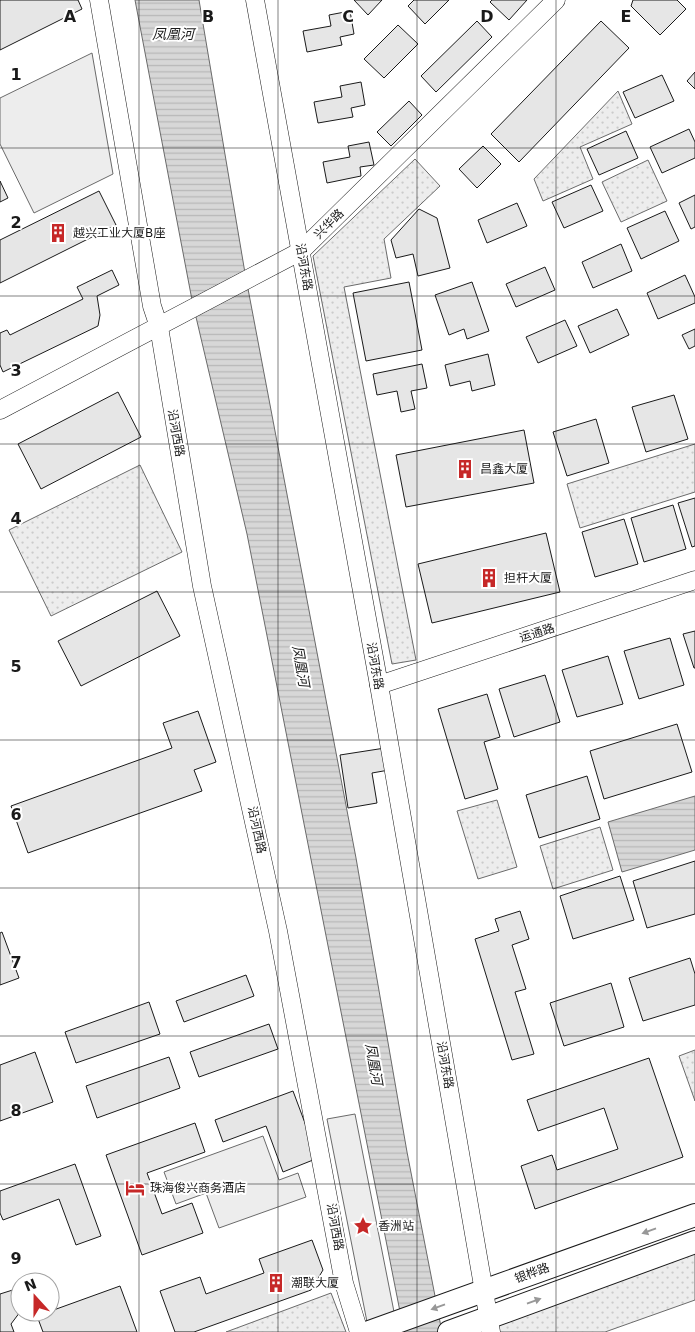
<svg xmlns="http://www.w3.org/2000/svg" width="695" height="1332" font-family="'DejaVu Sans','Noto Sans SC',sans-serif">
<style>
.grass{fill:url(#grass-dots);stroke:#6a6a6a}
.built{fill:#ededed;stroke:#6a6a6a}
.water{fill:url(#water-rules);stroke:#6a6a6a}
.building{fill:#e6e6e6;stroke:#1a1a1a}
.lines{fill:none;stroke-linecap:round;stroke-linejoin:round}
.minor-casing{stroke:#1a1a1a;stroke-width:19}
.major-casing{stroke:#1a1a1a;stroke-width:24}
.minor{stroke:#fff;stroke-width:18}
.major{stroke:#fff;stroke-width:22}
.oneway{fill:#989898}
.grid{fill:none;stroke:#1a1a1a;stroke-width:1;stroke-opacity:0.55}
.labels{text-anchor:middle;stroke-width:4;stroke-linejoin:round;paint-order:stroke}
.street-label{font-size:12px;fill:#1a1a1a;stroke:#fff}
.poi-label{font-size:12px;fill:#1a1a1a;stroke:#fff;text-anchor:start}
.water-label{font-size:14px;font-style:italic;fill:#1a1a1a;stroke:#fff}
.grid-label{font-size:16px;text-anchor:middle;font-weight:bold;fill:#1a1a1a;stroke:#fff;stroke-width:4;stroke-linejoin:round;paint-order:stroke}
</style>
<defs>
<pattern id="grass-dots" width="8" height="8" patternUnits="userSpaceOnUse" patternTransform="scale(1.25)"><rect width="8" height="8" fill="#ededed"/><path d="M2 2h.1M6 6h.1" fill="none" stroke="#cbcbcb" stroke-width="1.8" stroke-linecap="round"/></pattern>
<pattern id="water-rules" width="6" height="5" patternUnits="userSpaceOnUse" patternTransform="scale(1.25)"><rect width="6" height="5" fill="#d7d7d7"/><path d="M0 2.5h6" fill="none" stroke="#b8b8b8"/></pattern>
</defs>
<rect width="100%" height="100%" fill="#fff"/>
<g class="grass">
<polygon points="618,91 632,124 580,147 593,179 543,201 534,179"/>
<polygon points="415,159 440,186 384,239 391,278 344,287 416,660 392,664 313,256"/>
<polygon points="648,160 667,201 621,222 602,182"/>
<polygon points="695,444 695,492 580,528 567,484"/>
<polygon points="140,465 182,552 51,616 9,530"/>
<polygon points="497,800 517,867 478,879 457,811"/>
<polygon points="600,827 613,870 553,889 540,846"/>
<polygon points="695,1050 695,1101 679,1056"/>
<polygon points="695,1244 695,1300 605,1332 492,1332 490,1320"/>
<polygon points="331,1293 346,1332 226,1332"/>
</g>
<g class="built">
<polygon points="92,53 113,174 34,213 0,144 0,98"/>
<polygon points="355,1114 398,1332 369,1332 327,1119"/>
<polygon points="263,1136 279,1180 298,1173 306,1197 219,1228 206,1193 176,1204 164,1172"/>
</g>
<g class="water">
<polygon points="135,0 199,0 245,273 356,858 407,1152 442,1332 404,1332 247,534 192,300"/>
<polygon points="695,796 695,850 622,872 608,822"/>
</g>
<g class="building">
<polygon points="0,0 78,0 82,9 0,50"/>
<polygon points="354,0 382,0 368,15"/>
<polygon points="414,0 449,0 425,24 408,6"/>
<polygon points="492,0 527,0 509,20 490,2"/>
<polygon points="633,0 677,0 686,9 660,35 631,6"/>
<polygon points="350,11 354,34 340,37 342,45 307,52 303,31 331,26 329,15"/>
<polygon points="477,21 492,37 436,92 421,76"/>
<polygon points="601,21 629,48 519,162 491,134"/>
<polygon points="398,25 418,44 384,78 364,59"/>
<polygon points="695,72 695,89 687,81"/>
<polygon points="662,75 674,101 635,118 623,92"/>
<polygon points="361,82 365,105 351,108 353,117 318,123 314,102 342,97 340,86"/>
<polygon points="409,101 422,115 391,146 377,132"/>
<polygon points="689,129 695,142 695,158 662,173 650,147"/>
<polygon points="626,131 638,158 599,175 587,149"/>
<polygon points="369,142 374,165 360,167 361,176 327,183 323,162 350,157 348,146"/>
<polygon points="483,146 501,164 477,188 459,169"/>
<polygon points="0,181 8,198 0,202"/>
<polygon points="591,185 603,211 564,228 552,202"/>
<polygon points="99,191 116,225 0,283 0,240"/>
<polygon points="695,195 695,227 691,229 679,203"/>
<polygon points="517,203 527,226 487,243 478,220"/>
<polygon points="419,209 437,218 450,268 418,276 413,254 396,258 391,240"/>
<polygon points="665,211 679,241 641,259 627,228"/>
<polygon points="621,244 632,271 593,288 582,262"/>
<polygon points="545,267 555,290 516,307 506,284"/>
<polygon points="112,270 119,285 97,296 100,315 98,326 3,372 0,365 0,333 7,330 10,335 83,299 77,287"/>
<polygon points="685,275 695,297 695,303 658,319 647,293"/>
<polygon points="409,282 422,350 366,361 353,293"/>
<polygon points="472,282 489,331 467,339 464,329 449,335 435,295"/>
<polygon points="617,309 629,335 590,353 578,326"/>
<polygon points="565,320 577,346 538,363 526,337"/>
<polygon points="695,329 695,346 689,349 682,335"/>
<polygon points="488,354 495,385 472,391 470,381 450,386 445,365"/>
<polygon points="422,364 427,388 411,391 415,409 401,412 397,391 377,395 373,374"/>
<polygon points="118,392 141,437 41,489 18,444"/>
<polygon points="674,395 688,439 646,452 632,407"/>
<polygon points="596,419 609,463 567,476 553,432"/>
<polygon points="524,430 534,483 406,507 396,455"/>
<polygon points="695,498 695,546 692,547 678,503"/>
<polygon points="673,505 686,549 644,562 631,518"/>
<polygon points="624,519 638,564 595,577 582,532"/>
<polygon points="546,533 560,592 432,623 418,564"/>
<polygon points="157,591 180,636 81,686 58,641"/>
<polygon points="695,631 695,668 694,668 683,634"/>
<polygon points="670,638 684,685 639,699 624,651"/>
<polygon points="608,656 623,704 577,717 562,670"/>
<polygon points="545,675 560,722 514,737 499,689"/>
<polygon points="487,694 500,737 484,742 498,789 465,799 438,709"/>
<polygon points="198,711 216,762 194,770 202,791 28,853 11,806 172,748 163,723"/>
<polygon points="677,724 692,772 604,799 590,751"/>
<polygon points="385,748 389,770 372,773 377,803 348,808 340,755"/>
<polygon points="587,776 600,819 539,838 526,795"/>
<polygon points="695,861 695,914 647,928 633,881"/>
<polygon points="620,876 634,920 573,939 560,896"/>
<polygon points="520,911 529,939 512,945 526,989 515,992 534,1054 512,1060 475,939 499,931 495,919"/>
<polygon points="2,932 19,978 0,985 0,933"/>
<polygon points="690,958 695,974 695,1005 643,1021 629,978"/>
<polygon points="246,975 254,996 184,1022 176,1001"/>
<polygon points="611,983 624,1027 564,1046 550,1003"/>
<polygon points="149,1002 160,1034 76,1063 65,1032"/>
<polygon points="269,1024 278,1049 199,1077 190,1052"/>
<polygon points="35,1052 53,1102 0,1121 0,1065"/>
<polygon points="169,1057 180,1088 97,1118 86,1086"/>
<polygon points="649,1058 683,1157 535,1209 521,1166 552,1155 557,1170 618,1149 604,1108 538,1131 527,1100"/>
<polygon points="293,1091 318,1158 283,1172 266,1126 223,1142 215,1120"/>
<polygon points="195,1123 205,1152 147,1173 162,1214 192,1203 203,1233 142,1255 106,1155"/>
<polygon points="75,1164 101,1236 76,1245 59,1199 3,1220 0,1213 0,1191"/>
<polygon points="312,1240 323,1270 311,1290 194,1332 175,1332 160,1291 200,1277 206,1294 264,1273 259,1259"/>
<polygon points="120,1286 137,1332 43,1332 37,1316"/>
<polygon points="19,1288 20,1312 11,1324 14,1332 0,1332 0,1294"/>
</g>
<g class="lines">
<g class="minor-casing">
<g id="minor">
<polyline points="99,0 152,306 159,327 202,586 278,931 344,1283 359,1332"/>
<polyline points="255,0 379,685 491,1332"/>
<polyline points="0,410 301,251 556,0"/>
<polyline points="379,685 695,580"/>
</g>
</g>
<g class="major-casing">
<g id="major">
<polyline points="369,1332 695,1215"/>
<polyline points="449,1332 695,1242"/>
</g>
</g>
<use href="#minor" class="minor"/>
<use href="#major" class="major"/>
</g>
<defs><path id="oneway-solid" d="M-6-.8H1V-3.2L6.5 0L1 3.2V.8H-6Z" transform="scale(1.25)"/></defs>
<g class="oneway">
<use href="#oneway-solid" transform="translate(649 1231) rotate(160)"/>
<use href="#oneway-solid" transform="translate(534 1301) rotate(-20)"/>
<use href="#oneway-solid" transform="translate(438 1307) rotate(160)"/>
</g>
<path class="grid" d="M139 0V1332M278 0V1332M417 0V1332M556 0V1332M0 148H695M0 296H695M0 444H695M0 592H695M0 740H695M0 888H695M0 1036H695M0 1184H695"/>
<defs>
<g id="building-bare" transform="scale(1.5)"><path d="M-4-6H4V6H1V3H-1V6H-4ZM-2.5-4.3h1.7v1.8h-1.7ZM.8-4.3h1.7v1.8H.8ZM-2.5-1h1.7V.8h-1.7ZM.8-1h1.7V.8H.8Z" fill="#c62828" stroke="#fff" stroke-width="2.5" paint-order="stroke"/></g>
<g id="hotel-bare" transform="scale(1.5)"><path d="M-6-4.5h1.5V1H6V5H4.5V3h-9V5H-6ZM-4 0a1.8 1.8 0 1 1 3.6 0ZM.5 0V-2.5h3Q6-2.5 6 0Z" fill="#c62828" stroke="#fff" stroke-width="2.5" paint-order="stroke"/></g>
<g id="sight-bare" transform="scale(1.5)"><path d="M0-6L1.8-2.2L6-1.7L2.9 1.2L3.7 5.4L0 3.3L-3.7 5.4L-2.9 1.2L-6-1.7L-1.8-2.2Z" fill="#c62828" stroke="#fff" stroke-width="2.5" paint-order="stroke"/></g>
</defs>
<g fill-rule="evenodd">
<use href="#building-bare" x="58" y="233"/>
<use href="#building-bare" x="465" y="469"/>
<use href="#building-bare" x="489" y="578"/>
<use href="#hotel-bare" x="135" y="1188"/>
<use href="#sight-bare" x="363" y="1226"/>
<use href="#building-bare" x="276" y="1283"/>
</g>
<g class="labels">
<g class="street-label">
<text transform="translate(329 224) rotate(-45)" y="4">兴华路</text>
<text transform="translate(304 267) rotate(80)" y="4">沿河东路</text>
<text transform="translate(176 433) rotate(80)" y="4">沿河西路</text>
<text transform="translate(537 633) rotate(-18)" y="4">运通路</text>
<text transform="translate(375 666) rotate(80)" y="4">沿河东路</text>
<text transform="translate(257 830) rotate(78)" y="4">沿河西路</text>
<text transform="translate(445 1065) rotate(80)" y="4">沿河东路</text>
<text transform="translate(335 1227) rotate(80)" y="4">沿河西路</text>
<text transform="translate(532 1273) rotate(-20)" y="4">银桦路</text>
</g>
<g class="poi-label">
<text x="73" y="237">越兴工业大厦B座</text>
<text x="480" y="473">昌鑫大厦</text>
<text x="504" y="582">担杆大厦</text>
<text x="150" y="1192">珠海俊兴商务酒店</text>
<text x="378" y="1230">香洲站</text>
<text x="291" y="1287">潮联大厦</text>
</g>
<g class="water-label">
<text x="173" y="39">凤凰河</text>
<text transform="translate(301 666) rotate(80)" y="5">凤凰河</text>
<text transform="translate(374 1064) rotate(80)" y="5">凤凰河</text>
</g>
</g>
<g class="grid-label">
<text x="70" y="22">A</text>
<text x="208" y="22">B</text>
<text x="348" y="22">C</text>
<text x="487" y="22">D</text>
<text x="626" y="22">E</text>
<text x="16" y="80">1</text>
<text x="16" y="228">2</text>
<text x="16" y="376">3</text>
<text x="16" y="524">4</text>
<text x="16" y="672">5</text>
<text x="16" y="820">6</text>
<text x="16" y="968">7</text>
<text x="16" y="1116">8</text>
<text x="16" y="1264">9</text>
</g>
<g transform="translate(35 1297) rotate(339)"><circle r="24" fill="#ffffff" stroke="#a3a3a3"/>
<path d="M0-4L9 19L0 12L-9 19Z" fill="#c62828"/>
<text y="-8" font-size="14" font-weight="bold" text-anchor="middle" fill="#1a1a1a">N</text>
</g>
</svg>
